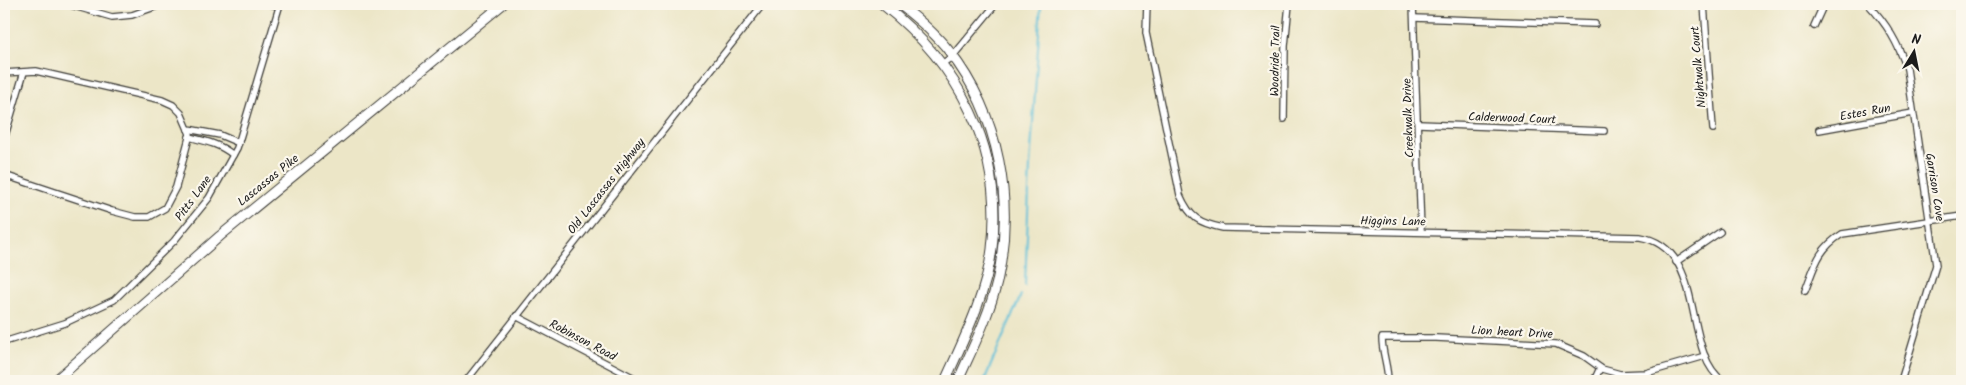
<svg xmlns="http://www.w3.org/2000/svg" width="1966" height="385" font-family="Kalam,sans-serif">
<style>
.lines{fill:none;stroke-linecap:round;stroke-linejoin:round}
.stream{stroke:#5bbfd9;stroke-width:2}
.street-casing{stroke:#3b3a36;stroke-width:8}
.primary-casing{stroke:#3b3a36;stroke-width:11}
.street{stroke:#fff;stroke-width:5.5}
.primary{stroke:#fff;stroke-width:9}
.labels{text-anchor:middle;stroke-width:4.5;stroke-linejoin:round;paint-order:stroke}
.street-label{font-size:12px;fill:#1c1c1c;stroke:#fbf7ec}
</style>
<rect width="100%" height="100%" fill="#fbf7ec"/>
<filter id="ink" filterUnits="userSpaceOnUse"><feTurbulence type="fractalNoise" baseFrequency=".02" numOctaves="2"/><feDisplacementMap in="SourceGraphic" scale="10" xChannelSelector="R" yChannelSelector="G"/><feConvolveMatrix kernelMatrix="1 2 1 2 8 2 1 2 1" color-interpolation-filters="sRGB"/></filter>
<filter id="wash" filterUnits="userSpaceOnUse"><feTurbulence type="fractalNoise" baseFrequency=".0096" numOctaves="4" result="noise"/><feDisplacementMap in="SourceGraphic" scale="20" xChannelSelector="R" yChannelSelector="G"/><feGaussianBlur stdDeviation="1.12" result="paint"/><feColorMatrix in="noise" values="0 0 0 0 0 0 0 0 0 0 0 0 0 0 0 0 0 1.4 0 .05"/><feComposite in="paint" operator="in"/></filter>
<g filter="url(#wash)">
<rect width="100%" height="100%" fill="#ece6c7"/>
<g class="lines">
<g class="stream">
<polyline points="1025,285 1030,166 1041,4"/>
<polyline points="984,381 1021,295"/>
</g>
</g>
</g>
<g filter="url(#ink)">
<g class="lines">
<g class="street-casing">
<g id="street">
<polyline points="67,4 112,17 132,15 163,4"/>
<polyline points="271,4 279,6"/>
<path d="M1147 4 1146 33 1180 195C1190 218 1199 223 1223 228L1640 237C1708 248 1681 352 1723 381"/>
<polyline points="1413,4 1421,231"/>
<polyline points="1704,4 1713,129"/>
<path d="M1868 4C1887 24 1898 43 1907 69L1936 265 1901 381"/>
<polyline points="1414,18 1595,24"/>
<polyline points="1814,26 1824,4"/>
<polyline points="942,64 953,56 996,4"/>
<polyline points="4,73 36,71 162,100 173,105 181,113 190,134 176,187 165,208 149,217 135,217 112,211 4,175"/>
<polyline points="1284,119 1285,46 1289,4"/>
<polyline points="1419,124 1604,131"/>
<polyline points="188,129 220,135 239,143"/>
<polyline points="1819,130 1913,113"/>
<path d="M189 137C205 141 220 144 233 155"/>
<polyline points="4,139 24,72"/>
<polyline points="1676,262 1720,232"/>
<path d="M1805 291C1815 266 1817 250 1842 234L1962 216"/>
<polyline points="516,316 640,381"/>
<polyline points="4,342 65,323 114,300 174,241 209,198 237,148 280,4"/>
<polyline points="466,381 763,4"/>
<path d="M1388 381C1388 366 1382 353 1382 338H1436L1556 344 1584 356 1602 369 1620 374 1646 373 1705 356"/>
<polyline points="1594,381 1600,368"/>
</g>
</g>
<g class="primary-casing">
<g id="primary">
<path d="M882 4C959 64 1004 148 992 249 986 295 964 339 945 381"/>
<path d="M899 4C917 18 935 33 949 51 1000 116 1015 202 997 282 989 316 972 349 958 381"/>
<polyline points="55,381 220,236 503,4"/>
</g>
</g>
<use href="#street" class="street"/>
<use href="#primary" class="primary"/>
</g>
</g>
<g class="labels">
<g class="street-label">
<text transform="translate(1275 61) rotate(-89)" y="4">Woodride Trail</text>
<text transform="translate(1698 67) rotate(-95)" y="4">Nightwalk Court</text>
<text transform="translate(1865 112) rotate(-10)" y="4">Estes Run</text>
<text transform="translate(1408 118) rotate(-92)" y="4">Creekwalk Drive</text>
<text transform="translate(1512 118) rotate(2)" y="4">Calderwood Court</text>
<text transform="translate(268 180) rotate(-39)" y="4">Lascassas Pike</text>
<text transform="translate(606 186) rotate(-52)" y="4">Old Lascassas Highway</text>
<text transform="translate(1935 187) rotate(81)" y="4">Garrison Cove</text>
<text transform="translate(193 198) rotate(-54)" y="4">Pitts Lane</text>
<text transform="translate(1393 221) rotate(1)" y="4">Higgins Lane</text>
<text transform="translate(1512 332) rotate(3)" y="4">Lion heart Drive</text>
<text transform="translate(583 340) rotate(28)" y="4">Robinson Road</text>
</g>
</g>
<rect width="1966" height="385" fill="none" stroke="#fbf7ec" stroke-width="20"/>
<g transform="translate(1914 52) rotate(10)" stroke="#fbf7ec" stroke-width="4" paint-order="stroke">
<path d="M0-4L9 19L0 12L-9 19Z" fill="#1c1c1c"/>
<text y="-8" font-size="14" font-weight="bold" text-anchor="middle" fill="#1c1c1c">N</text>
</g>
</svg>
